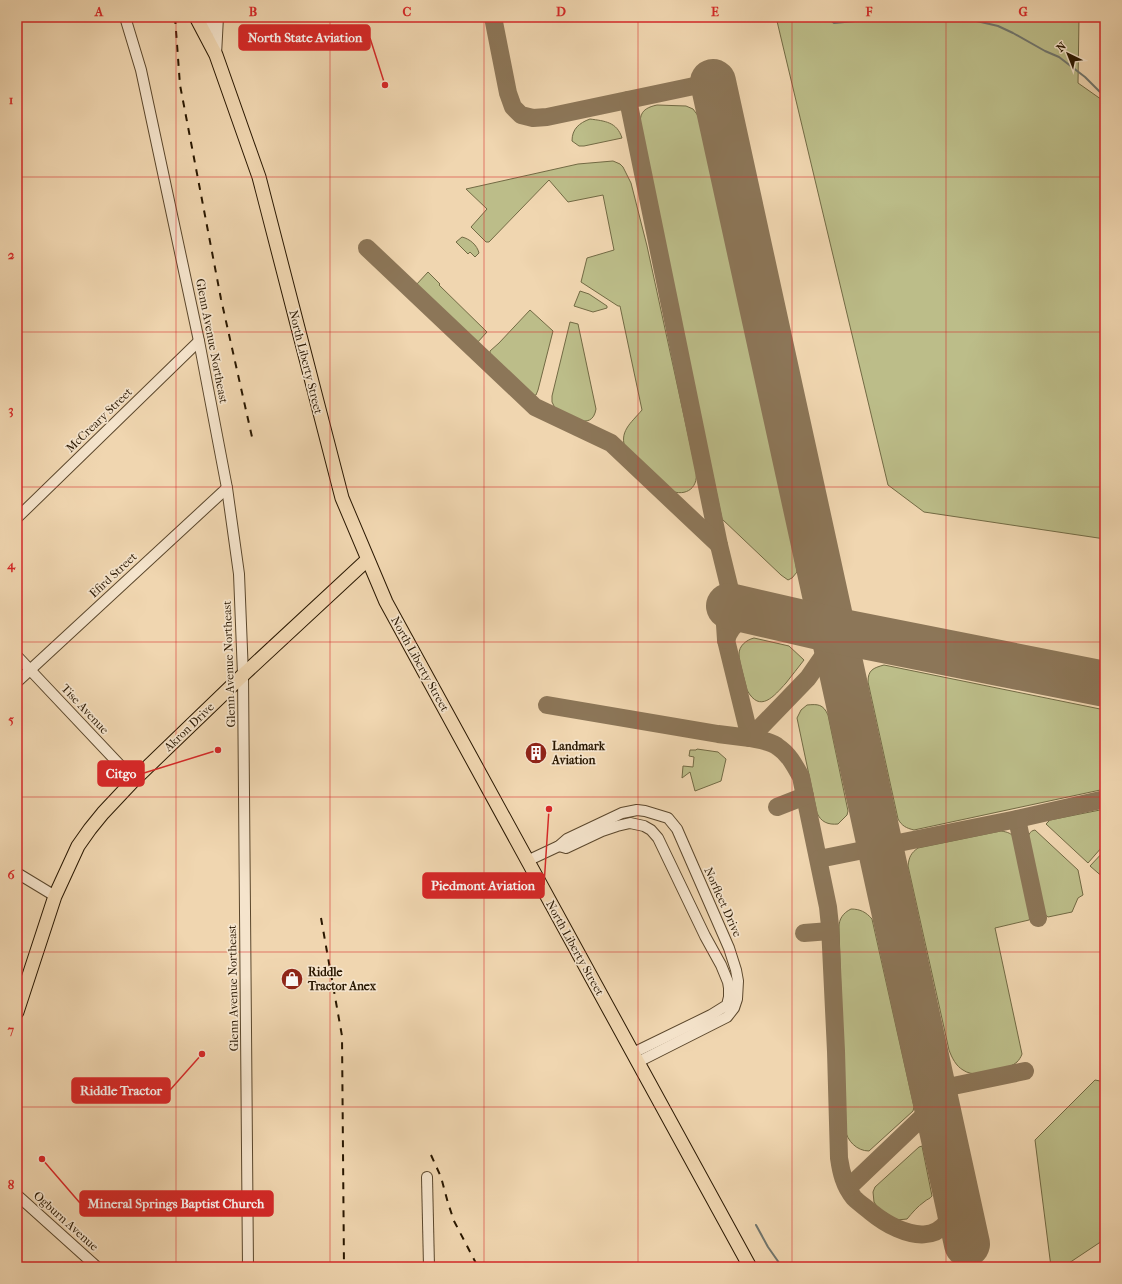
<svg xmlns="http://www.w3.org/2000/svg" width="1122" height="1284" font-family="'IM FELL French Canon',serif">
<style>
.green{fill:#bcbd89;stroke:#726a44}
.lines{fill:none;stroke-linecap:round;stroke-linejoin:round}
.stream{stroke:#70766e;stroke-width:2}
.taxiway{stroke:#8c7658;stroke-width:18}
.runway{stroke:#8c7658;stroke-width:46}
.minor-casing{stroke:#5b472c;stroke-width:12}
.major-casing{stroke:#291700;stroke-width:15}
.minor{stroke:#f5e4cc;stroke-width:10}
.major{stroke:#f0d6b0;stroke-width:13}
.rail{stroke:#291700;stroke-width:2;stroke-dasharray:7 7;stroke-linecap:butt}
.grid{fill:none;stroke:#d62828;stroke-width:1;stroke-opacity:0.55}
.labels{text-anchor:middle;stroke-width:3.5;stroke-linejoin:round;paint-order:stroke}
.street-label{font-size:12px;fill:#291700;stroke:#f5e4cc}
.poi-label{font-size:12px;font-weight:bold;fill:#291700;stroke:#f5e4cc;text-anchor:start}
.leader{fill:none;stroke:#d62828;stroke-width:1.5}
.callout-dot{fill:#d62828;stroke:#f5e4cc;stroke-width:1.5}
.callout{fill:#d62828;stroke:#d62828;stroke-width:1.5}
.callout-label{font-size:13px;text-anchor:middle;font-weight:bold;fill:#fff}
.neatline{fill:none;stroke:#d62828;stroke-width:1.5}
.grid-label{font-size:13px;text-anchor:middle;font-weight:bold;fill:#d62828}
</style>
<rect width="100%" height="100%" fill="#f0d6b0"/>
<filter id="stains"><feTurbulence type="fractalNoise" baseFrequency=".005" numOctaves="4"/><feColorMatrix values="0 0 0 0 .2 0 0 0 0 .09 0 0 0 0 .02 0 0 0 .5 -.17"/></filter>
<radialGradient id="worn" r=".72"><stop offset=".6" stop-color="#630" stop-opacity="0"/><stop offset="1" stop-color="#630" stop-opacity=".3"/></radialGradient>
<g class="green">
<polygon points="776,17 1079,17 1078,83 1105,102 1105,539 924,512 888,485"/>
<path d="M657 105 686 106 693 109 699 117 794 553 797 572 792 578 788 580 781 575 722 519 640 133C640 116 639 109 657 105Z"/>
<path d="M590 119C605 121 617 122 622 138L584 146H579L572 141C572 129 579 123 590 119Z"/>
<path d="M613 161 620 164 623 167 631 183 647 246 696 471C699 490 683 498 667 489L626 450C618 432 631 423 642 410L620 306H618L581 282 587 258 614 250 603 195 568 202 549 180 489 242H486L471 227 487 209 466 189 578 164Z"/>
<path d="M462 237C470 239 477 245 479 253L475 257 470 252 468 254 456 242Z"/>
<polygon points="428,272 440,284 439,285 487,332 476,344 416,285"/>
<polygon points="580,291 589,294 607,306 607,308 593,312 574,306"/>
<polygon points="530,310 553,331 538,390 536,395 533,396 490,356 490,351 499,343"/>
<path d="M570 322 578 324 596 409C592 433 567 415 555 408L552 402V396Z"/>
<path d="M754 638 789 646 804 660C798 668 792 675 786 683 774 696 760 714 747 690 745 681 739 662 739 654 739 646 746 640 754 638Z"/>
<path d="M884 665 1105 710V789L914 830C906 828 902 826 898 819L868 682C868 670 873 668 884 665Z"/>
<path d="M807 705C818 704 823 704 828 715L848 811 847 815 838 824C828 825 821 822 817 813L797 718 801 710Z"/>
<polygon points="697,749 718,752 726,759 721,781 695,791 690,772 682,778 683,766 693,767 694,757 689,756 690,750 696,750"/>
<polygon points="1105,809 1105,837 1102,841 1102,847 1088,863 1046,824 1050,820"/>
<path d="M1035 830 1078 870 1083 895 1078 898 1072 912 1048 917 1043 913 1028 841C1028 836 1029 831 1035 830Z"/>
<path d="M1001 831C1007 832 1012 833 1015 839L1032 916 1029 920 995 928 1022 1054C1021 1057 1019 1060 1017 1062 1011 1068 987 1074 978 1074 973 1074 967 1073 963 1070 956 1066 952 1058 949 1050L908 866C909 857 911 853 918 848Z"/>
<polygon points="1105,850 1105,879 1090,866"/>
<path d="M851 909C860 909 866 912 872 919L914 1107 913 1111 869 1151C857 1151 847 1141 845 1129L839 927C839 919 843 913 851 909Z"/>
<polygon points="1095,1080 1105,1082 1105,1239 1063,1267 1051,1267 1035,1140"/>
<path d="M922 1146 932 1196C930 1199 927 1199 924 1202 918 1206 912 1213 907 1219L897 1220 878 1208 874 1202 873 1192 875 1187 919 1147Z"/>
</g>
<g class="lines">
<g class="stream">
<polyline points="827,17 834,23 866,20 873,17 879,17"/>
<polyline points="945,17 968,19 998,26 1013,33 1045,51 1059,57 1085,77 1105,97"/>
<polyline points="756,1225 768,1247 782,1267"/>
</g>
<g class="taxiway">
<polyline points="493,17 508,93 513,107 521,115 533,118 547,117 713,82"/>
<path d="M628 100 719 545 731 594 725 625 726 640 750 738C759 740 771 741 778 747 789 754 795 766 801 777L828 907 830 926 836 1051 839 1158C841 1172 844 1186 854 1198 859 1203 865 1207 871 1212 904 1239 951 1251 956 1193"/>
<polyline points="367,248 535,407 611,443 719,545"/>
<path d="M726 640C732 621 744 618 763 613"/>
<polyline points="822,663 837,650 857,643 889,640"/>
<polyline points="547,705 718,734 750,738 808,678 826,652 833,630"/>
<polyline points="777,807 805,796"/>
<polyline points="1017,819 1038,918"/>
<polyline points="819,859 1017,819 1105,799"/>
<polyline points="804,933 830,931"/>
<polyline points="934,1090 1025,1071"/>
<polyline points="848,1188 936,1104"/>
</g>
<g class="runway">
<polyline points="713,82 967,1244"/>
<polyline points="729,606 833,630 1105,684"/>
</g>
<g class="minor-casing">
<g id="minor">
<polyline points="125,17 141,70 199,341 227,488 239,574 243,675 248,1267"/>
<polyline points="207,37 211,17"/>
<polyline points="216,55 218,17"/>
<polyline points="17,518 199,341"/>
<polyline points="17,656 134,780"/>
<polyline points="17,682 227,488"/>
<polyline points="559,846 566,848 602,831 617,826 630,823 644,826 651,830 658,838 705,936 721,965 728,982 729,988 729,997 727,1005 711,1015 633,1053"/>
<polyline points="527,861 559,846 567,839 622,813 637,810 645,811 668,818 677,829 729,948 736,970 738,981 737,999 734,1008 727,1017 638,1062"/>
<polyline points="17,873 55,896"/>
<polyline points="427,1177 429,1267"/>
<polyline points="17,1195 97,1267"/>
</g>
</g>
<g class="major-casing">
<g id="major">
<polyline points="196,17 216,55 259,177 342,498 386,602 750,1267"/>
<polyline points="17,1012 55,896 78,846 90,829 103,813 134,780 243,675 367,560"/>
</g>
</g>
<use href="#minor" class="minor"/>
<use href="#major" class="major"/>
<g class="rail">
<polyline points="175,17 180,85 221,299 252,437"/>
<polyline points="321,918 342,1036 344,1267"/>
<polyline points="431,1155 441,1177 448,1203 454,1221 478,1267"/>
</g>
</g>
<path class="grid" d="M176 17V1267M330 17V1267M484 17V1267M638 17V1267M792 17V1267M946 17V1267M17 177H1105M17 332H1105M17 487H1105M17 642H1105M17 797H1105M17 952H1105M17 1107H1105"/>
<defs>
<g id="building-disc" transform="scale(1.15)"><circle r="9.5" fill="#8f2418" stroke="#f5e4cc"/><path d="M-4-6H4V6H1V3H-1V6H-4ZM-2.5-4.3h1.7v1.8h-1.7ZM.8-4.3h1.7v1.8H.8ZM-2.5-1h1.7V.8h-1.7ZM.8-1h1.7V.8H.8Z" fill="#fff"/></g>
<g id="shop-disc" transform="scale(1.15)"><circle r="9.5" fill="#8f2418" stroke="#f5e4cc"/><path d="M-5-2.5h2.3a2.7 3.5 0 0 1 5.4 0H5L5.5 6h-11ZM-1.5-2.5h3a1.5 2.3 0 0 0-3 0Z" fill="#fff"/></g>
</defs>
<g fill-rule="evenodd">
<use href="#building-disc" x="536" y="753"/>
<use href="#shop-disc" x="292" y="979"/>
</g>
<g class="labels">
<g class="street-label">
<text transform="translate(212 341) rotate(79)" y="4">Glenn Avenue Northeast</text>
<text transform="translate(306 362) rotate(76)" y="4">North Liberty Street</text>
<text transform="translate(99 420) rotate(-44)" y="4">McCreary Street</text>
<text transform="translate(113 575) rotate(-43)" y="4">Efird Street</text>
<text transform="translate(229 664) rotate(-92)" y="4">Glenn Avenue Northeast</text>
<text transform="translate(420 664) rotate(61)" y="4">North Liberty Street</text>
<text transform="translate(85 709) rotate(47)" y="4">Tise Avenue</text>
<text transform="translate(189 727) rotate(-44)" y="4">Akron Drive</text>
<text transform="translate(723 902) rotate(66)" y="4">Norfleet Drive</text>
<text transform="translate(575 948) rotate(61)" y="4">North Liberty Street</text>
<text transform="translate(233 988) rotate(-91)" y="4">Glenn Avenue Northeast</text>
<text transform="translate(66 1221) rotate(42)" y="4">Ogburn Avenue</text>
</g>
<g class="poi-label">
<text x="552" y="750">Landmark<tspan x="552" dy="14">Aviation</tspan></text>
<text x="308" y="976">Riddle<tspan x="308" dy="14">Tractor Anex</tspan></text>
</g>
</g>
<path class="leader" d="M385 85L370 38M218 750L144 773M549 809L544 885M202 1054L170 1090M42 1159L80 1203"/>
<g class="callout-dot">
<circle cx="385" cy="85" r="4"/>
<circle cx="218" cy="750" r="4"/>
<circle cx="549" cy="809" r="4"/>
<circle cx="202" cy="1054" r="4"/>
<circle cx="42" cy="1159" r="4"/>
</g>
<g class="callout">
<rect x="239" y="25" width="131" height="25" rx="4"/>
<rect x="98" y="761" width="46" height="25" rx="4"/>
<rect x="423" y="873" width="121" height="25" rx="4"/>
<rect x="72" y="1078" width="98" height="25" rx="4"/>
<rect x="80" y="1191" width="193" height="25" rx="4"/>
</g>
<g class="callout-label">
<text x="305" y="42">North State Aviation</text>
<text x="121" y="778">Citgo</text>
<text x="483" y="890">Piedmont Aviation</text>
<text x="121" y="1095">Riddle Tractor</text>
<text x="176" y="1208">Mineral Springs Baptist Church</text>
</g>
<rect width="1122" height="1284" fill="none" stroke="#f0d6b0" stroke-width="44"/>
<g transform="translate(1068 54) rotate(317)" stroke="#f5e4cc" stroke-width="3" paint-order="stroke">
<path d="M0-3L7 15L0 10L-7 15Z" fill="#291700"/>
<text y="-6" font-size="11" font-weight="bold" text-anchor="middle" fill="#291700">N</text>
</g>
<rect x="22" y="22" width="1078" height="1240" class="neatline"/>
<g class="grid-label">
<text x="99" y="16">A</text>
<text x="253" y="16">B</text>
<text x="407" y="16">C</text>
<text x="561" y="16">D</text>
<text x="715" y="16">E</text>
<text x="869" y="16">F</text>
<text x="1023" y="16">G</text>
<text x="11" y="104">1</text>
<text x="11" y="259">2</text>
<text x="11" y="414">3</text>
<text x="11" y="569">4</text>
<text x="11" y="724">5</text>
<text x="11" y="879">6</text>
<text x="11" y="1034">7</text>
<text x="11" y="1189">8</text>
</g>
<rect width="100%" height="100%" filter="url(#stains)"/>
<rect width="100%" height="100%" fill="url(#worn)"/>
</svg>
